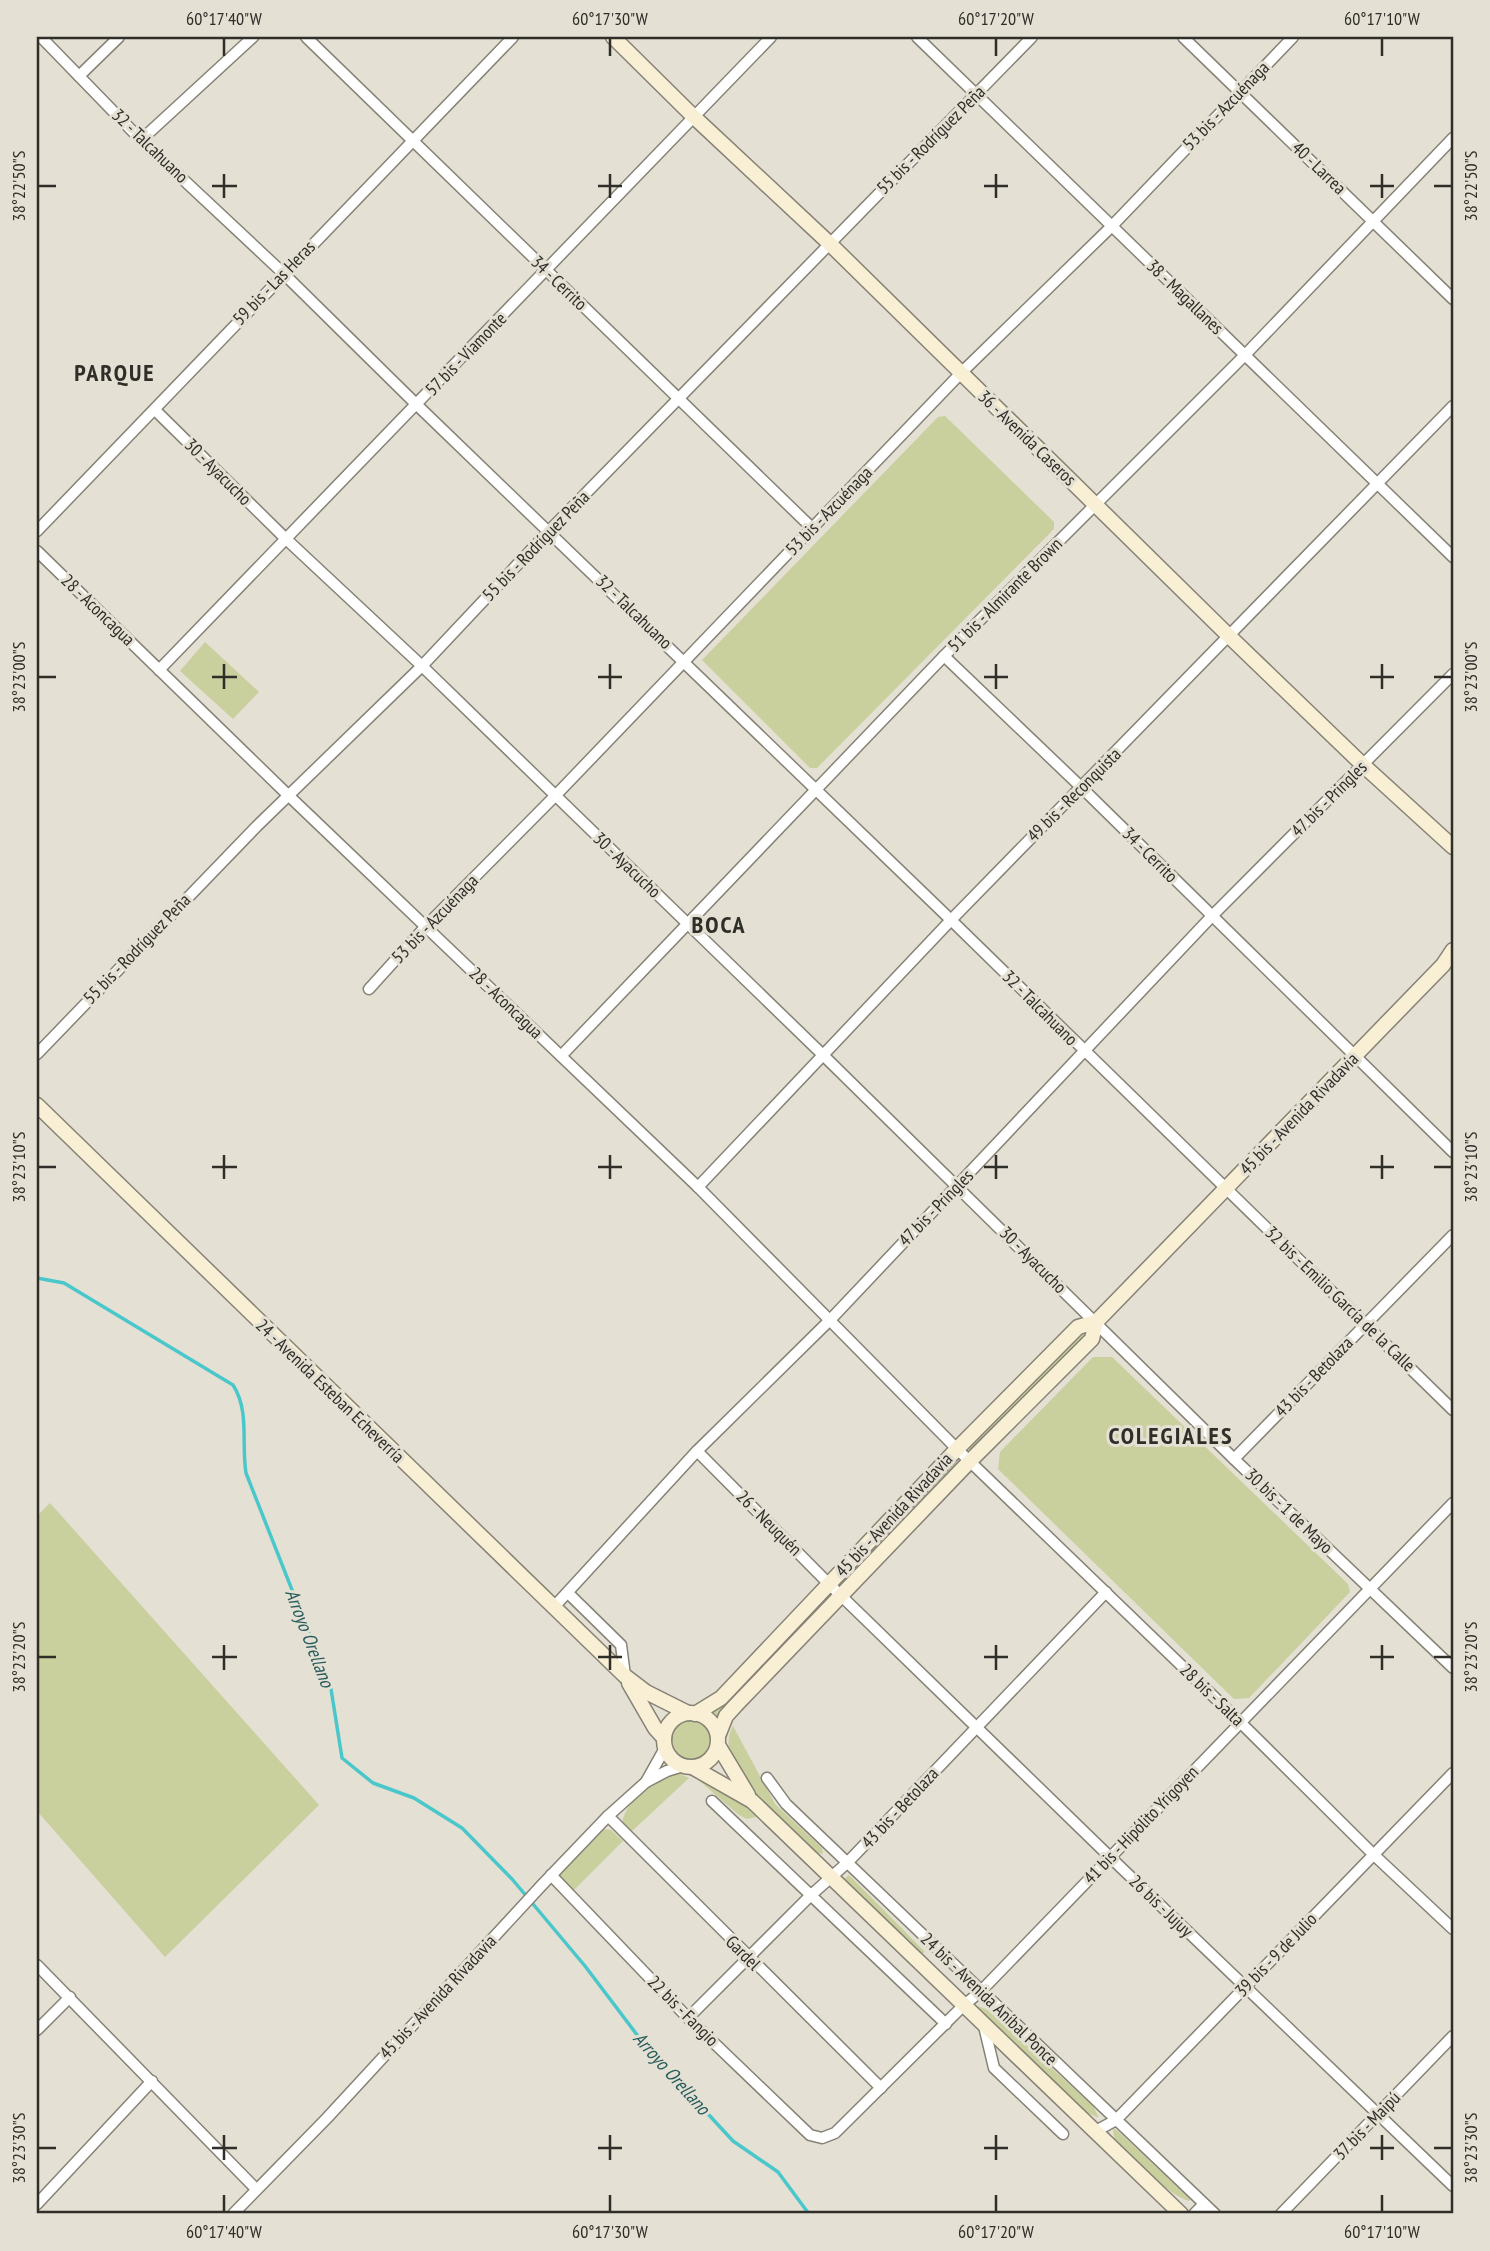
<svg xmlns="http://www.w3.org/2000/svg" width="1490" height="2251" font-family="'PT Sans Narrow',sans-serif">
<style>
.green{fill:#c9cf9d}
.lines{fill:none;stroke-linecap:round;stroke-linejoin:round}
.stream{stroke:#4ac7cb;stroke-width:3.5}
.minor-casing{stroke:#868276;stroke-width:13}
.secondary-casing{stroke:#868276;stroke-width:17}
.minor{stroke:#fff;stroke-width:10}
.secondary{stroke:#f9efd5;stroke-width:14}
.ticks{fill:none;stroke:#302e29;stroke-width:2.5}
.labels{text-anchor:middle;stroke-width:6;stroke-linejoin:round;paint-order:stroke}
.street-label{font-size:18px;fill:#302e29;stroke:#e4e0d3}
.water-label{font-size:19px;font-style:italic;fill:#275c5d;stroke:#e4e0d3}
.district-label{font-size:24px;font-weight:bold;letter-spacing:2px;fill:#302e29;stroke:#e4e0d3}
.neatline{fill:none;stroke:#302e29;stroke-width:2.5}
.ticks-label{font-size:18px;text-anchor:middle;fill:#302e29}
</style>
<rect width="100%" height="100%" fill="#e4e0d3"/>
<g class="green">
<polygon points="945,416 1054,522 1054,529 817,768 810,768 702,660 938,417"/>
<polygon points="205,642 259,692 233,719 180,671"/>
<polygon points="1083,1332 1087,1335 972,1451 968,1447"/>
<polygon points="1093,1357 1112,1357 1348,1584 1350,1592 1249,1698 1234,1699 998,1469 1000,1452"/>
<polygon points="955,1461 958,1464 846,1582 843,1579"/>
<polygon points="50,1503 319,1805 165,1957 37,1811 37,1516"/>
<polygon points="828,1595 831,1597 728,1703 719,1720 710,1712"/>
<circle cx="690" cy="1741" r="21"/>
<path d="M733 1726 775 1804 822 1848 823 1854 814 1852C788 1828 709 1767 733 1726Z"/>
<path d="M678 1773 689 1778 631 1832 622 1823C626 1800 655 1777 678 1773Z"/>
<path d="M696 1778C715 1782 750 1797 756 1817L747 1819 739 1815Z"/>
<polygon points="602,1829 611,1830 623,1841 570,1894 556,1878"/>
<polygon points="849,1875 925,1952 919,1955 843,1880"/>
<polygon points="978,2006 988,2010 1093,2106 1099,2118 1076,2107 981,2014"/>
<path d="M1113 2128 1120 2133 1190 2199 1189 2201C1174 2198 1122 2154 1115 2140 1114 2136 1113 2132 1113 2128Z"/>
</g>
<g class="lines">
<path class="stream" d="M37 1278 64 1283 233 1385C250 1411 241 1444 246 1473L331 1689 342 1758 373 1783 414 1798 462 1828 512 1879 585 1966 647 2048 733 2141 778 2172 809 2214"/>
<g class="minor-casing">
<g id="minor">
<polyline points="41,37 141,140 283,273 417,405 951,920 1453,1410"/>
<polyline points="306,37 812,528"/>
<polyline points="917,37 1453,557"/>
<polyline points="1183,37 1453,299"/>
<polyline points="79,76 119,37"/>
<polyline points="141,140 253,37"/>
<polyline points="155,410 285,538 422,666 824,1056 1234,1459 1453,1668"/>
<polyline points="37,531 513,37"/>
<polyline points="37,551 289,796 698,1187 957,1449 1240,1722 1373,1854 1453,1929"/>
<polyline points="944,656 1081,787 1453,1152"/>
<polyline points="159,670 771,37"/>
<polyline points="369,989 426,926 556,795 961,373 1111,227 1293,37"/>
<polyline points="37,1054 257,826 422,666 549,531 1032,37"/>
<polyline points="561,1056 944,656 1245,355 1453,138"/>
<polyline points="698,1187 951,920 1453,406"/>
<polyline points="697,1451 829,1584 1110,1857 1453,2186"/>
<polyline points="1234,1459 1453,1235"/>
<polyline points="569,1594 621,1645 625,1676"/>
<polyline points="553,1608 697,1451 831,1319 1212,916 1453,674"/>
<polyline points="767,1778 786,1804 1215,2214"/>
<polyline points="646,1782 665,1748"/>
<polyline points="712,1801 946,2024"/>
<polyline points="608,1816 881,2088"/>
<polyline points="551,1875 688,2018 810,2135 822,2138 835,2133 963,2006 981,1991 1453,1503"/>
<polyline points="37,1965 256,2189"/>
<polyline points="688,2018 810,1896 847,1863 1106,1592"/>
<polyline points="984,2026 994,2068 1063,2134"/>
<polyline points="37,2030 70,1997"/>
<polyline points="1094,2132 1116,2120 1453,1773"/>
<polyline points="37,2204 152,2081"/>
<polyline points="233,2214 327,2118 541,1886 608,1816 646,1782 667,1771 683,1766"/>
<polyline points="1194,2214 1204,2204"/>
<polyline points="1281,2214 1453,2036"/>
</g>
</g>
<g class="secondary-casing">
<g id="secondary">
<polyline points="613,37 693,116 829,243 1230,637 1363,765 1453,847"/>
<polyline points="37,1105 625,1676 646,1692 688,1713"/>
<polyline points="629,1683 655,1728 664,1738"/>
<circle cx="691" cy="1740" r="27"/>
<polyline points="695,1714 721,1698 957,1449 1078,1327 1096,1322"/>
<polyline points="718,1736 726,1716 736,1705 970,1461 1092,1339 1096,1322 1443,965 1453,950"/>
<polyline points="718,1745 748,1795"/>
<polyline points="694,1768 752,1801 1181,2214"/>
</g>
</g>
<use href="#minor" class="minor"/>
<use href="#secondary" class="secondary"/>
</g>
<path class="ticks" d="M224 38V56M610 38V56M996 38V56M1382 38V56M224 174V198M610 174V198M996 174V198M1382 174V198M38 186H56M212 186H237M598 186H622M984 186H1008M1370 186H1394M1434 186H1452M224 664V689M610 664V689M996 664V689M1382 664V689M38 677H56M212 677H237M598 677H622M984 677H1008M1370 677H1394M1434 677H1452M224 1155V1179M610 1155V1179M996 1155V1179M1382 1155V1179M38 1167H56M212 1167H237M598 1167H622M984 1167H1008M1370 1167H1394M1434 1167H1452M224 1645V1670M610 1645V1670M996 1645V1670M1382 1645V1670M38 1657H56M212 1657H237M598 1657H622M984 1657H1008M1370 1657H1394M1434 1657H1452M224 2135V2160M610 2135V2160M996 2135V2160M1382 2135V2160M38 2148H56M212 2148H237M598 2148H622M984 2148H1008M1370 2148H1394M1434 2148H1452M224 2195V2212M610 2195V2212M996 2195V2212M1382 2195V2212"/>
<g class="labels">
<g class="street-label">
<text transform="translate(1226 106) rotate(-46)" y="6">53 bis - Azcuénaga</text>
<text transform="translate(931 140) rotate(-45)" y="6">55 bis - Rodríguez Peña</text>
<text transform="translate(150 146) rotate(44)" y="6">32 - Talcahuano</text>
<text transform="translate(1319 168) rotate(44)" y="6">40 - Larrea</text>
<text transform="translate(274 283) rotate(-46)" y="6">59 bis - Las Heras</text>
<text transform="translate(559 283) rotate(44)" y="6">34 - Cerrito</text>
<text transform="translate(1185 297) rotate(44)" y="6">38 - Magallanes</text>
<text transform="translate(466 354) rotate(-46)" y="6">57 bis - Viamonte</text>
<text transform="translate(1027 438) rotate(44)" y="6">36 - Avenida Caseros</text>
<text transform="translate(218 472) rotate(45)" y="6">30 - Ayacucho</text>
<text transform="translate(829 511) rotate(-46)" y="6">53 bis - Azcuénaga</text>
<text transform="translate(536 546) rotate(-46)" y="6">55 bis - Rodríguez Peña</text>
<text transform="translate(1005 595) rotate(-45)" y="6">51 bis - Almirante Brown</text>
<text transform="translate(98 610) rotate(44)" y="6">28 - Aconcagua</text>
<text transform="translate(634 612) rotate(44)" y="6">32 - Talcahuano</text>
<text transform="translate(1074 795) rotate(-45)" y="6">49 bis - Reconquista</text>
<text transform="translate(1329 799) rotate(-45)" y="6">47 bis - Pringles</text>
<text transform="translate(1150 855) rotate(45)" y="6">34 - Cerrito</text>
<text transform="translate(627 865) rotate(44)" y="6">30 - Ayacucho</text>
<text transform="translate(435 919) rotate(-46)" y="6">53 bis - Azcuénaga</text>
<text transform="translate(137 949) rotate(-46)" y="6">55 bis - Rodríguez Peña</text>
<text transform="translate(506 1003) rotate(44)" y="6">28 - Aconcagua</text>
<text transform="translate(1040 1008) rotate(45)" y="6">32 - Talcahuano</text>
<text transform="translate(1299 1114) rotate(-46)" y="6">45 bis - Avenida Rivadavia</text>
<text transform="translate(936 1208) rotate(-46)" y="6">47 bis - Pringles</text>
<text transform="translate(1033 1260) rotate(45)" y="6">30 - Ayacucho</text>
<text transform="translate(1340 1299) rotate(44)" y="6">32 bis - Emilio García de la Calle</text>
<text transform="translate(1314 1377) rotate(-46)" y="6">43 bis - Betolaza</text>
<text transform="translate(330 1391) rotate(44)" y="6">24 - Avenida Esteban Echeverría</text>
<text transform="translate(1289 1511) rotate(44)" y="6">30 bis - 1 de Mayo</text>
<text transform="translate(894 1515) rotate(-47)" y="6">45 bis - Avenida Rivadavia</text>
<text transform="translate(769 1523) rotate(45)" y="6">26 - Neuquén</text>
<text transform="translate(1212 1695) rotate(44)" y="6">28 bis - Salta</text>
<text transform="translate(900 1808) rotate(-47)" y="6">43 bis - Betolaza</text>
<text transform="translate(1141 1825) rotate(-46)" y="6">41 bis - Hipólito Yrigoyen</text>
<text transform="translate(1161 1906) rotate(44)" y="6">26 bis - Jujuy</text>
<text transform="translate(743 1953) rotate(45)" y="6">Gardel</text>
<text transform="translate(1276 1955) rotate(-46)" y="6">39 bis - 9 de Julio</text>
<text transform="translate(438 1997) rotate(-47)" y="6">45 bis - Avenida Rivadavia</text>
<text transform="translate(989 1999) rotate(44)" y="6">24 bis - Avenida Aníbal Ponce</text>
<text transform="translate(683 2011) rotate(45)" y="6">22 bis - Fangio</text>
<text transform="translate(1367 2126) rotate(-46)" y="6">37 bis - Maipú</text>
</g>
<g class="water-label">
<text transform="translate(310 1638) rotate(69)" y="7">Arroyo Orellano</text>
<text transform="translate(672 2073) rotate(48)" y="7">Arroyo Orellano</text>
</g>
<g class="district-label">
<text x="115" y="381">PARQUE</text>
<text x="719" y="933">BOCA</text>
<text x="1171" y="1444">COLEGIALES</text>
</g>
</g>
<rect width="1490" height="2251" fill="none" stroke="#e4e0d3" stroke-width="77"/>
<rect x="38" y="38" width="1414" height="2174" class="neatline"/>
<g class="ticks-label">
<text x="224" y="25">60°17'40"W</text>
<text x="610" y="25">60°17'30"W</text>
<text x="996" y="25">60°17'20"W</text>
<text x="1382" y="25">60°17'10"W</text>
<text transform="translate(19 186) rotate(-90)" y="6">38°22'50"S</text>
<text transform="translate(1471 186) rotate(-90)" y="6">38°22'50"S</text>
<text transform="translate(19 677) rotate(-90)" y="6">38°23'00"S</text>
<text transform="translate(1471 677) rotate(-90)" y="6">38°23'00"S</text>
<text transform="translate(19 1167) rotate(-90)" y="6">38°23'10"S</text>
<text transform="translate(1471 1167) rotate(-90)" y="6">38°23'10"S</text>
<text transform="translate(19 1657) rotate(-90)" y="6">38°23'20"S</text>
<text transform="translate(1471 1657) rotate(-90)" y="6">38°23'20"S</text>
<text transform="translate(19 2148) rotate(-90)" y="6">38°23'30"S</text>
<text transform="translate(1471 2148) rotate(-90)" y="6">38°23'30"S</text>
<text x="224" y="2238">60°17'40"W</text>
<text x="610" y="2238">60°17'30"W</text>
<text x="996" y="2238">60°17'20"W</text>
<text x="1382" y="2238">60°17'10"W</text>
</g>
</svg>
